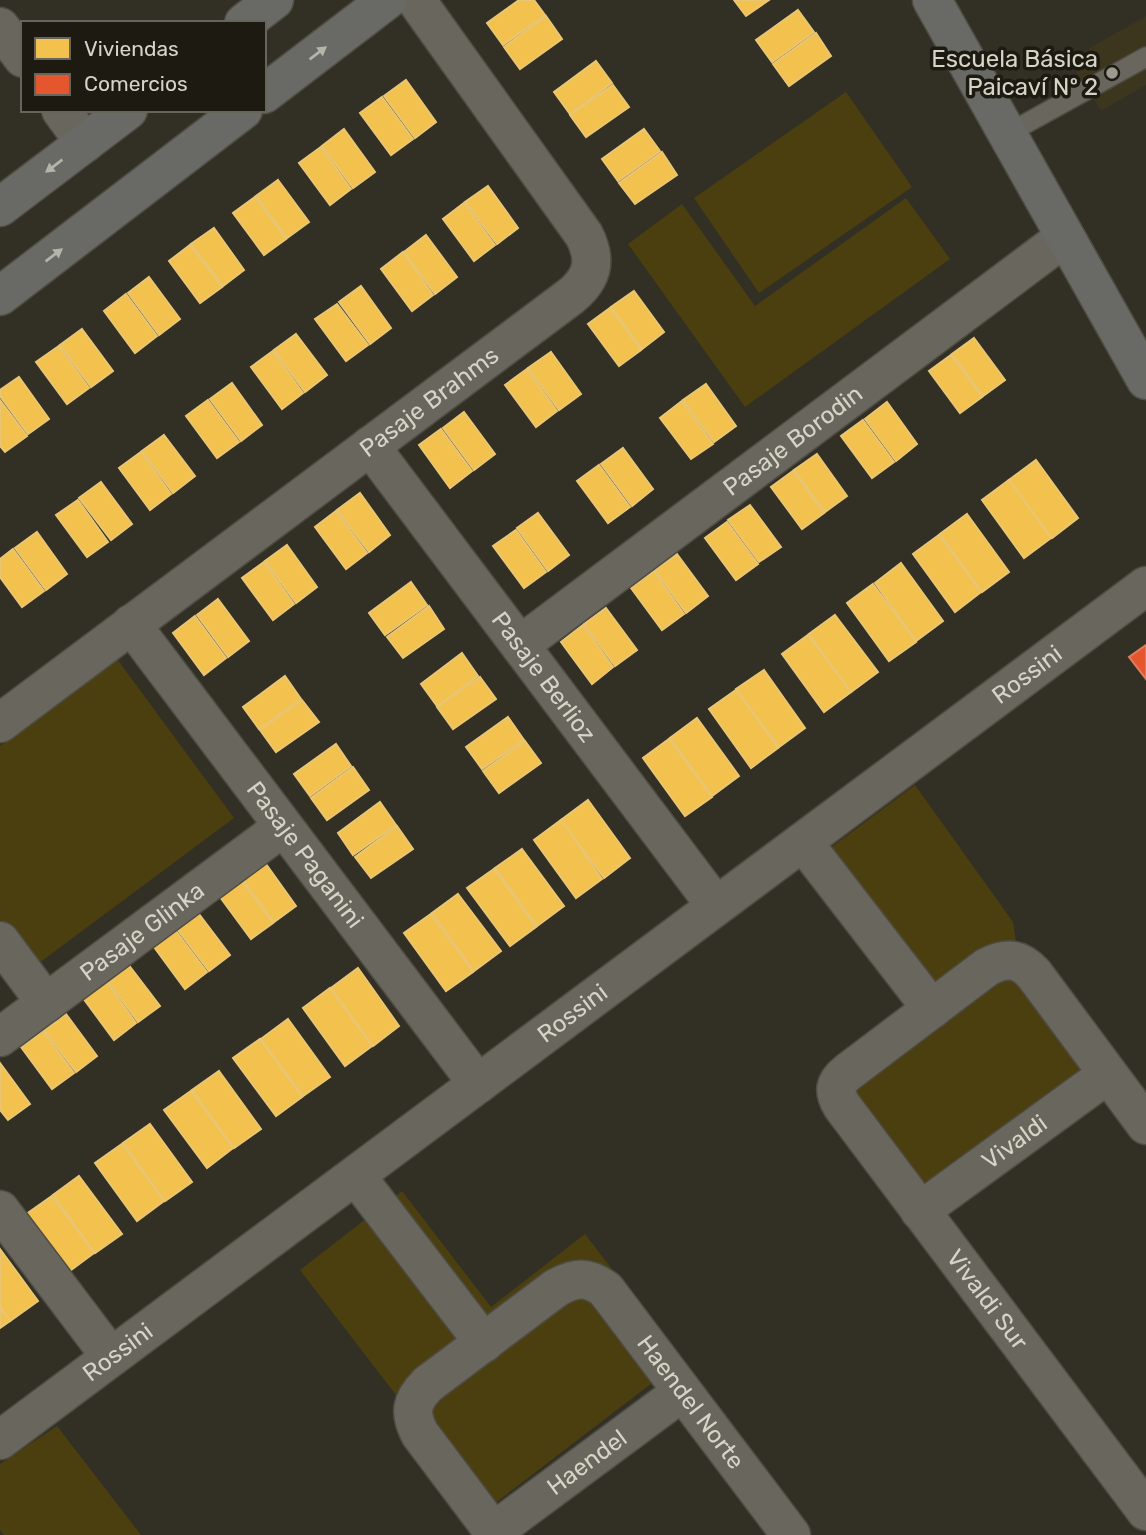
<svg xmlns="http://www.w3.org/2000/svg" width="1146" height="1535" font-family="Rubik,sans-serif">
<style>
.built{fill:#3d361e}
.green{fill:#4b3f10}
.homes{fill:#f2c14e;stroke:#eac672;stroke-width:2}
.shops{fill:#e4572e;stroke:#e07c5c;stroke-width:2}
.lines{fill:none;stroke-linecap:round;stroke-linejoin:round}
.service-casing{stroke:#4e4c43;stroke-width:22}
.minor-casing{stroke:#4e4c43;stroke-width:41}
.secondary-casing{stroke:#4e4c43;stroke-width:41}
.service{stroke:#69665d;stroke-width:19}
.minor{stroke:#69665d;stroke-width:38}
.secondary{stroke:#696a65;stroke-width:38}
.oneway{fill:#b5b4aa}
.poi-dot{fill:#9d9a8e;stroke:#1d1a12;stroke-width:2.5}
.labels{text-anchor:middle;stroke-width:7;stroke-linejoin:round;paint-order:stroke}
.poi-label{font-size:24px;fill:#d6d3c7;stroke:#1d1a12;text-anchor:end}
.street-label{font-size:24px;fill:#d6d3c7;stroke:#1d1a12}
</style>
<rect width="100%" height="100%" fill="#322f25"/>
<polygon class="built" points="1146,16 1146,85 1101,111 1069,60"/>
<g class="green">
<polygon points="846,92 912,187 759,293 694,198"/>
<polygon points="906,198 950,259 745,407 628,244 682,204 755,306"/>
<polygon points="117,659 234,818 35,966 0,919 0,746"/>
<polygon points="915,785 1013,922 1022,980 1089,1075 929,1189 842,1092 952,1010 829,849"/>
<polygon points="402,1191 491,1307 585,1234 682,1360 485,1511 300,1270"/>
<polygon points="57,1426 141,1535 4,1535 0,1530 0,1464"/>
</g>
<g class="homes">
<polygon points="519,0 534,0 545,15 503,45 487,23"/>
<polygon points="734,0 769,0 746,16"/>
<polygon points="798,10 814,32 772,62 756,40"/>
<polygon points="546,16 562,39 520,69 504,47"/>
<polygon points="816,33 831,56 789,86 773,64"/>
<polygon points="596,61 612,83 570,114 554,92"/>
<polygon points="406,80 436,122 415,138 384,96"/>
<polygon points="613,85 629,107 586,137 570,115"/>
<polygon points="382,97 413,139 391,155 360,113"/>
<polygon points="344,129 375,172 353,188 322,146"/>
<polygon points="644,129 660,151 618,181 602,159"/>
<polygon points="321,147 351,189 330,205 299,163"/>
<polygon points="662,152 677,175 635,204 619,183"/>
<polygon points="278,180 309,222 287,238 256,196"/>
<polygon points="488,186 518,228 497,244 465,202"/>
<polygon points="255,197 286,239 264,255 233,213"/>
<polygon points="464,203 495,245 474,261 443,219"/>
<polygon points="214,228 244,270 223,286 191,244"/>
<polygon points="426,235 457,277 435,294 404,252"/>
<polygon points="190,245 222,287 200,303 169,261"/>
<polygon points="403,252 433,295 412,311 381,269"/>
<polygon points="149,277 180,319 159,335 128,293"/>
<polygon points="361,286 391,328 370,344 339,302"/>
<polygon points="634,291 664,332 642,349 611,307"/>
<polygon points="126,294 157,336 135,353 104,311"/>
<polygon points="337,304 368,345 346,361 315,319"/>
<polygon points="610,308 641,350 619,366 588,324"/>
<polygon points="82,329 113,371 91,387 60,345"/>
<polygon points="296,334 327,375 305,392 274,350"/>
<polygon points="974,338 1005,380 983,396 952,354"/>
<polygon points="59,346 89,388 67,404 36,362"/>
<polygon points="273,351 303,393 282,409 251,367"/>
<polygon points="551,352 581,394 559,410 528,368"/>
<polygon points="951,355 982,397 960,413 929,371"/>
<polygon points="527,369 557,411 536,427 505,385"/>
<polygon points="19,377 49,419 28,434 0,396 0,390"/>
<polygon points="232,383 262,425 241,441 210,399"/>
<polygon points="706,384 736,426 714,442 683,400"/>
<polygon points="0,400 27,436 5,452 0,446"/>
<polygon points="208,400 239,442 217,458 186,416"/>
<polygon points="682,401 713,444 691,459 660,418"/>
<polygon points="887,402 917,444 896,461 865,419"/>
<polygon points="464,412 495,454 474,470 443,428"/>
<polygon points="863,420 894,462 872,478 841,436"/>
<polygon points="441,429 472,471 450,488 419,445"/>
<polygon points="164,435 195,476 173,493 142,451"/>
<polygon points="623,448 653,489 632,506 601,464"/>
<polygon points="141,452 171,494 150,510 119,468"/>
<polygon points="817,454 847,496 825,512 794,470"/>
<polygon points="1036,460 1078,518 1052,538 1009,480"/>
<polygon points="599,465 630,507 608,523 577,481"/>
<polygon points="793,471 824,513 802,529 771,487"/>
<polygon points="1009,480 1051,538 1024,558 982,500"/>
<polygon points="101,482 132,524 111,540 79,498"/>
<polygon points="360,493 390,535 369,552 337,510"/>
<polygon points="78,500 108,542 87,557 56,515"/>
<polygon points="750,505 781,547 759,562 728,520"/>
<polygon points="336,511 367,553 346,569 315,527"/>
<polygon points="538,513 569,555 548,571 517,528"/>
<polygon points="967,514 1009,572 982,592 940,534"/>
<polygon points="727,522 758,564 736,580 705,538"/>
<polygon points="516,530 546,572 524,588 493,546"/>
<polygon points="37,532 67,574 46,590 15,548"/>
<polygon points="939,535 981,592 955,612 913,554"/>
<polygon points="287,545 317,587 296,603 265,561"/>
<polygon points="13,549 44,591 22,607 0,577 0,559"/>
<polygon points="677,554 708,596 686,613 655,570"/>
<polygon points="264,562 294,604 273,620 242,578"/>
<polygon points="901,563 943,621 916,641 875,583"/>
<polygon points="654,571 684,614 662,630 631,588"/>
<polygon points="411,582 427,605 385,635 369,613"/>
<polygon points="873,584 916,642 889,661 847,603"/>
<polygon points="218,599 249,641 228,657 197,615"/>
<polygon points="429,606 444,629 403,658 387,637"/>
<polygon points="606,608 637,650 615,666 584,624"/>
<polygon points="835,615 878,672 851,692 809,634"/>
<polygon points="195,616 226,658 204,675 173,633"/>
<polygon points="583,625 613,667 592,684 561,642"/>
<polygon points="808,635 851,692 824,712 782,654"/>
<polygon points="462,653 478,676 437,706 421,684"/>
<polygon points="764,670 805,728 779,747 736,689"/>
<polygon points="285,676 301,699 259,729 243,707"/>
<polygon points="480,677 496,699 453,729 437,707"/>
<polygon points="736,690 778,748 751,768 709,709"/>
<polygon points="302,700 319,722 276,752 260,730"/>
<polygon points="508,717 524,740 482,769 466,747"/>
<polygon points="697,718 739,776 712,796 670,738"/>
<polygon points="669,739 712,797 685,816 643,758"/>
<polygon points="525,741 541,763 499,793 483,771"/>
<polygon points="336,744 351,766 310,796 294,774"/>
<polygon points="353,767 369,790 327,820 311,798"/>
<polygon points="588,800 630,858 604,878 561,820"/>
<polygon points="380,802 396,825 353,855 338,833"/>
<polygon points="561,820 602,879 576,898 534,840"/>
<polygon points="397,826 413,849 371,878 355,857"/>
<polygon points="522,849 564,906 537,926 495,868"/>
<polygon points="266,864 296,906 274,922 243,880"/>
<polygon points="494,869 536,927 510,946 467,888"/>
<polygon points="242,881 273,923 251,939 220,897"/>
<polygon points="458,894 501,951 474,971 432,913"/>
<polygon points="199,914 230,955 209,971 177,929"/>
<polygon points="431,914 473,972 446,991 404,933"/>
<polygon points="176,931 207,972 185,989 154,947"/>
<polygon points="128,964 160,1006 138,1022 107,980"/>
<polygon points="358,968 399,1026 373,1046 331,988"/>
<polygon points="106,981 136,1023 114,1040 83,998"/>
<polygon points="330,988 372,1046 345,1066 303,1008"/>
<polygon points="66,1014 97,1056 76,1072 44,1030"/>
<polygon points="288,1019 330,1077 303,1096 261,1039"/>
<polygon points="43,1031 74,1073 52,1089 21,1047"/>
<polygon points="260,1039 302,1097 276,1116 233,1058"/>
<polygon points="0,1063 30,1104 8,1120 0,1110"/>
<polygon points="219,1071 261,1129 234,1148 192,1090"/>
<polygon points="191,1091 233,1148 207,1168 164,1110"/>
<polygon points="150,1124 192,1182 165,1201 123,1143"/>
<polygon points="122,1144 164,1201 137,1221 95,1163"/>
<polygon points="79,1176 122,1234 95,1253 53,1195"/>
<polygon points="52,1196 94,1253 67,1273 25,1215"/>
<polygon points="0,1249 38,1301 10,1321 0,1306"/>
<polygon points="0,1308 10,1321 0,1328"/>
</g>
<polygon class="shops" points="1146,645 1146,679 1129,657"/>
<g class="lines">
<g class="service-casing">
<polyline id="service" points="1007,134 1146,57"/>
</g>
<g class="minor-casing">
<g id="minor">
<polyline points="0,27 23,58"/>
<polyline points="61,110 85,143"/>
<path id="s1" d="M370 446 716 906"/>
<path id="s2" d="M131 624 478 1084"/>
<path id="s3" d="M520 645 1065 237"/>
<path id="s4" d="M0 723 571 296C593 278 597 260 584 235L416 0"/>
<polyline points="803,842 932,1009"/>
<polyline points="0,941 46,1003"/>
<path id="s5" d="M0 1037 283 827"/>
<path id="s6" d="M1146 1125 1034 974C1019 958 1007 957 987 967L848 1072C834 1083 833 1091 842 1106L1146 1511"/>
<polyline points="356,1176 484,1343"/>
<polyline points="0,1210 111,1357"/>
<path id="s7" d="M920 1211 1108 1074"/>
<path id="s8" d="M0 1440 1146 586"/>
<path id="s9" d="M493 1532 682 1392"/>
<path id="s10" d="M496 1535 420 1434C409 1413 411 1401 428 1384L556 1288C576 1277 588 1276 606 1290L791 1535"/>
</g>
</g>
<g class="secondary-casing">
<g id="secondary">
<polyline points="932,0 1146,380"/>
<polyline points="244,23 274,0"/>
<polyline points="264,94 387,0"/>
<polyline points="0,207 128,110"/>
<polyline points="0,296 243,110"/>
</g>
</g>
<use href="#service" class="service"/>
<use href="#minor" class="minor"/>
<use href="#secondary" class="secondary"/>
</g>
<defs><path id="oneway-solid" d="M-6-.8H1V-3.2L6.5 0L1 3.2V.8H-6Z" transform="scale(1.75)"/></defs>
<g class="oneway">
<use href="#oneway-solid" transform="translate(318 53) rotate(-37)"/>
<use href="#oneway-solid" transform="translate(54 166) rotate(143)"/>
<use href="#oneway-solid" transform="translate(54 255) rotate(-37)"/>
</g>
<circle class="poi-dot" cx="1112" cy="73" r="7"/>
<g class="labels">
<g class="poi-label">
<text x="1098" y="67">Escuela Básica<tspan x="1098" dy="28">Paicaví Nº 2</tspan></text>
</g>
<g class="street-label">
<text dy="8" stroke="none"><textPath href="#s4" startOffset="536">Pasaje Brahms</textPath></text>
<text dy="8" stroke="none"><textPath href="#s3" startOffset="341">Pasaje Borodin</textPath></text>
<text dy="8" stroke="none"><textPath href="#s8" startOffset="1281">Rossini</textPath></text>
<text dy="8" stroke="none"><textPath href="#s1" startOffset="289">Pasaje Berlioz</textPath></text>
<text dy="8" stroke="none"><textPath href="#s2" startOffset="289">Pasaje Paganini</textPath></text>
<text dy="8" stroke="none"><textPath href="#s5" startOffset="177">Pasaje Glinka</textPath></text>
<text dy="8" stroke="none"><textPath href="#s8" startOffset="714">Rossini</textPath></text>
<text dy="8" stroke="none"><textPath href="#s7" startOffset="117">Vivaldi</textPath></text>
<text dy="8" stroke="none"><textPath href="#s6" startOffset="696">Vivaldi Sur</textPath></text>
<text dy="8" stroke="none"><textPath href="#s8" startOffset="147">Rossini</textPath></text>
<text dy="8" stroke="none"><textPath href="#s10" startOffset="537">Haendel Norte</textPath></text>
<text dy="8" stroke="none"><textPath href="#s9" startOffset="117">Haendel</textPath></text>
</g>
</g>
<rect x="21" y="21" width="245" height="91" fill="#1d1a12" stroke="#67645a" stroke-width="2"/>
<rect x="35" y="38" width="35" height="21" fill="#f2c14e" stroke="#67645a" stroke-width="2"/>
<text x="84" y="56" font-size="21" fill="#d6d3c7">Viviendas</text>
<rect x="35" y="74" width="35" height="21" fill="#e4572e" stroke="#67645a" stroke-width="2"/>
<text x="84" y="91" font-size="21" fill="#d6d3c7">Comercios</text>
</svg>
